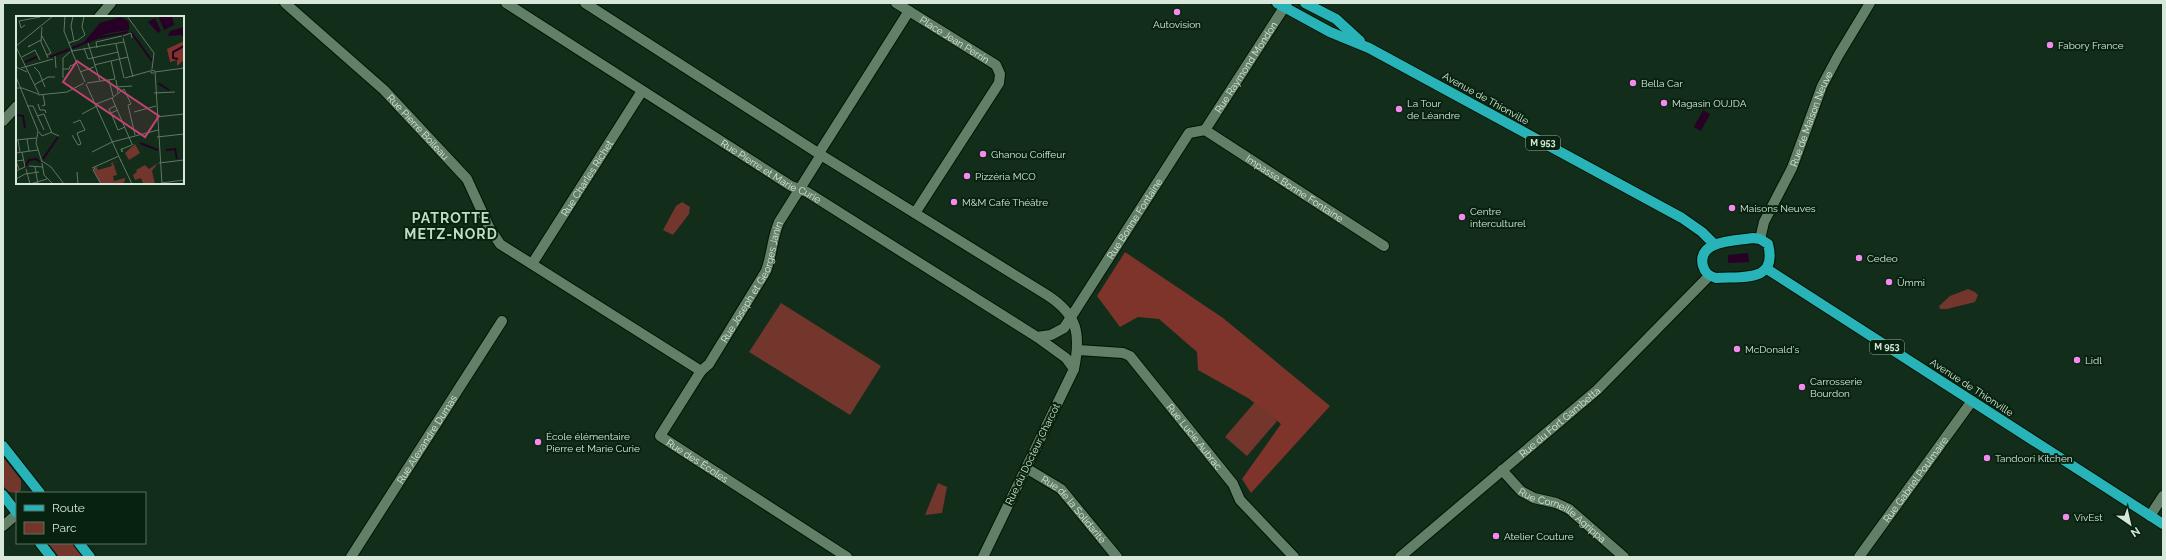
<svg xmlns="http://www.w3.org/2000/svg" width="2166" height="560" font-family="Raleway,sans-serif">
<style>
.green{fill:#72362d}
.forest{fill:#7e342a}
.water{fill:#270125}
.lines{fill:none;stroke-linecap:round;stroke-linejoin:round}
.minor-casing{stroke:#001504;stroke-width:12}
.major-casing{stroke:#001504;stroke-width:12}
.minor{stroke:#628067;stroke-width:10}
.major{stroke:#27b3b8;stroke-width:10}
.poi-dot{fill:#f689ee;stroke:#07230f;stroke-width:1.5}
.labels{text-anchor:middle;stroke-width:4;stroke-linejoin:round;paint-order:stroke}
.shield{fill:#07230f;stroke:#99ac9d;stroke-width:1}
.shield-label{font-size:9px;font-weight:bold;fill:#d7e7da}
.poi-label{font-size:10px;fill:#d7e7da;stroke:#07230f;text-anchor:start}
.street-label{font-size:10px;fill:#d7e7da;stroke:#07230f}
.district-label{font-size:14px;font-weight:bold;letter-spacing:1px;fill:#bddec2;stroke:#07230f}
.inset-river{fill:none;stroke:#270125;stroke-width:2}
.inset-road{fill:none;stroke:#617766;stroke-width:1}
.view{fill:#c64174;fill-opacity:0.15;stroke:#c64174;stroke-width:2}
.inset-edge{fill:none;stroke:#d7e7da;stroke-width:2}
</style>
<rect width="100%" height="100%" fill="#122d19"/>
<g class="green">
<polygon points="682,202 690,207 689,214 673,235 663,230 676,206"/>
<polygon points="1968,289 1975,292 1978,295 1975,302 1947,309 1940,309 1939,306 1950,296"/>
<polygon points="781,303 881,366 850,415 749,352"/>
<polygon points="1255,402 1277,421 1247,456 1225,437"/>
<polygon points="3,457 21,480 21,490 17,493 9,492 3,486"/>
<polygon points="938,483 947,487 942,513 925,515"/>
<polygon points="48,543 72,543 83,557 59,557"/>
</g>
<polygon class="forest" points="1125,252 1223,318 1330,406 1251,493 1242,479 1281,424 1248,398 1198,370 1197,352 1159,319 1138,317 1120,327 1097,296"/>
<g class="water">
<polygon points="1703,110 1710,114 1701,131 1694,127"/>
<polygon points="1748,253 1749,262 1728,263 1728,255"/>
</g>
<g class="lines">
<g class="minor-casing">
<g id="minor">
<path id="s1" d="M285 3 384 90 467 179 489 227 500 244 701 371 660 436 847 557"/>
<path id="s2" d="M506 3 791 186 807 192 1037 337 1066 358 1074 369"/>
<path d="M585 3 821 155 1047 295C1078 315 1081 334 1074 369L983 557"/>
<polyline points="896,3 909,11"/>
<polyline points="99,17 111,3"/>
<polyline points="3,121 17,106"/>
<path id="s3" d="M1205 130 1384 246"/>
<path id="s4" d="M1205 130 1287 3"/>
<path id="s5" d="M819 153 909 11 996 65 1000 74 999 83 915 213"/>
<path id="s6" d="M1760 239 1764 222 1792 168 1822 86 1838 56 1870 3"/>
<path id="s7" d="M532 264 642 91"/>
<path id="s8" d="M1037 337 1051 335 1064 328 1189 133 1205 130"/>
<path id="s9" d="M1078 350 1123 353 1130 356 1233 484 1240 500 1294 557"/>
<path id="s10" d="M701 371 709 364 766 271C772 255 772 238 779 222L821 155"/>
<path id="s11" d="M1026 468 1061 489 1117 557"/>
<path id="s12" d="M1502 470 1521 491 1534 498 1556 503 1569 509 1624 557"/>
<polyline points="2150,516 2163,496"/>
<polyline points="3,526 17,514"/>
<path id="s13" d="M351 557 502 321"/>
<path id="s14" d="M1400 557 1597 390 1709 276"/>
<path id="s15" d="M1859 557 1972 401"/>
</g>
</g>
<g class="major-casing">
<g id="major">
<polyline points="1277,3 1330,32 1369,48 1682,218 1702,232 1714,244"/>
<polyline points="1305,3 1336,19 1360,41"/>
<path d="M1753 238 1760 239 1768 244C1778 283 1743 276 1716 278 1709 276 1705 273 1703 266 1696 240 1736 241 1753 238Z"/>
<polyline points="1767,269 2163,524"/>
<polyline points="3,446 40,493"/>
<polyline points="3,495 17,513"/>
<polyline points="40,543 51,557"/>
<polyline points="79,543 90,557"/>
</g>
</g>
<use href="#minor" class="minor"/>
<use href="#major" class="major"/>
</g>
<g class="poi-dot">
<circle cx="1177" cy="12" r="4"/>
<circle cx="2050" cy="45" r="4"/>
<circle cx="1633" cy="83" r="4"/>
<circle cx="1664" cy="103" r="4"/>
<circle cx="1399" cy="109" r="4"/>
<circle cx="983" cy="154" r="4"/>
<circle cx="967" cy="176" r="4"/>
<circle cx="954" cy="202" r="4"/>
<circle cx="1732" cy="208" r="4"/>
<circle cx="1462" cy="217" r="4"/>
<circle cx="1859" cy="258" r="4"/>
<circle cx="1889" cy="282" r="4"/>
<circle cx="1737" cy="349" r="4"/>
<circle cx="2077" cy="360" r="4"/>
<circle cx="1802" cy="387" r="4"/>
<circle cx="538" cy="442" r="4"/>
<circle cx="1987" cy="458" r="4"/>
<circle cx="2066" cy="517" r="4"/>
<circle cx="1496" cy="536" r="4"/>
</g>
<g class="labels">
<g class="shield">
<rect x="1526" y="136" width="34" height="14" rx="3"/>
<rect x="1870" y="340" width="34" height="14" rx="3"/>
</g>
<g class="shield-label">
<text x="1543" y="146">M 953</text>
<text x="1887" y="350">M 953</text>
</g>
<g class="poi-label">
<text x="1177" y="28" text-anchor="middle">Autovision</text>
<text x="2058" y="49">Fabory France</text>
<text x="1641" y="87">Bella Car</text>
<text x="1407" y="107">La Tour<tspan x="1407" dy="12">de Léandre</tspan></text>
<text x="1672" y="107">Magasin OUJDA</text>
<text x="991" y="158">Ghanou Coiffeur</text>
<text x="975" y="180">Pizzéria MCO</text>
<text x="962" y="206">M&amp;M Café Théâtre</text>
<text x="1740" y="212">Maisons Neuves</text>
<text x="1470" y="215">Centre<tspan x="1470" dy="12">interculturel</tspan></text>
<text x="1867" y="262">Cedeo</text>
<text x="1897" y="286">Ūmmi</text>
<text x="1745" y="353">McDonald's</text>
<text x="2085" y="364">Lidl</text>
<text x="1810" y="385">Carrosserie<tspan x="1810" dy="12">Bourdon</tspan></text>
<text x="546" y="440">École élémentaire<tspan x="546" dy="12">Pierre et Marie Curie</tspan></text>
<text x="1995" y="462">Tandoori Kitchen</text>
<text x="2074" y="521">VivEst</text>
<text x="1504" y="540">Atelier Couture</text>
</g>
<g class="street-label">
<text dy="4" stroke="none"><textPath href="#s5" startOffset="222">Place Jean Perrin</textPath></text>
<text dy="4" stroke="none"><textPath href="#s4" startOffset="75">Rue Raymond Mondon</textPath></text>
<text transform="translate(1486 98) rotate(29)" y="4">Avenue de Thionville</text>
<text dy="4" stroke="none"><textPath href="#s6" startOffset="131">Rue de Maison Neuve</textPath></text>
<text dy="4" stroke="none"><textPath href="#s1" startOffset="182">Rue Pierre Boileau</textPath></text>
<text dy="4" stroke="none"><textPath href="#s2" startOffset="314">Rue Pierre et Marie Curie</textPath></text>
<text dy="4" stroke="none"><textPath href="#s7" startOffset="102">Rue Charles Richet</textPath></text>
<text dy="4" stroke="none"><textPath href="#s3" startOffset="107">Impasse Bonne Fontaine</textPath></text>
<text dy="4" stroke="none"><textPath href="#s8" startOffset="159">Rue Bonne Fontaine</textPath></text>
<text dy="4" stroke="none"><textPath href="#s10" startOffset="104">Rue Joseph et Georges Janin</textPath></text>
<text transform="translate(1972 387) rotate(33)" y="4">Avenue de Thionville</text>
<text dy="4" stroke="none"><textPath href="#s14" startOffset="209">Rue du Fort Gambetta</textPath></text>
<text dy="4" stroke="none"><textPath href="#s9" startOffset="156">Rue Lucie Aubrac</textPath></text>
<text dy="4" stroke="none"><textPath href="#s13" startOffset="140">Rue Alexandre Dumas</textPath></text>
<text transform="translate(1032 454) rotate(-64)" y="4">Rue du Docteur Charcot</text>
<text dy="4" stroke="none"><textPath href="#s1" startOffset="686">Rue des Écoles</textPath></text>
<text dy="4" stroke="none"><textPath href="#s15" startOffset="96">Rue Gabriel Poulmaire</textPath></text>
<text dy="4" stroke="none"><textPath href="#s11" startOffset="64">Rue de la Solidarité</textPath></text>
<text dy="4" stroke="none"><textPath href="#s12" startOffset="77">Rue Corneille Agrippa</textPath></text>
</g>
<g class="district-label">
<text x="451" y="223">PATROTTE<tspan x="451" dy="16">METZ-NORD</tspan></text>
</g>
</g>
<g transform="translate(16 16)">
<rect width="168" height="168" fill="#122d19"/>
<path d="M119 128 124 137 113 144 109 137ZM103 145 97 147V149L104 148 98 149 101 159 97 160 98 165 109 162V165L106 168H85L77 153 80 150 82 154 96 150 95 147ZM142 147 136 155 139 168H127L125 162 119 164 117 159 121 156 120 154 129 149 133 153Z" fill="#72362d"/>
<path d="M168 25V44L161 50V44L154 46 151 33Z" fill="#7e342a"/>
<path d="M142 0H156L158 9 148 14ZM105 1 113 6V14L93 17 68 26 84 7ZM139 2 145 15 142 17 132 6ZM168 11V21L164 19 152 20 154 15Z" fill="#270125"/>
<path class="inset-river" d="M115 16 136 45M56 32 81 22 112 16M34 41 54 33M162 43 157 42V36L168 30M9 46 21 41M142 67 153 74M0 99 7 100 9 112M124 127 142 134M150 134 159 133 161 143M27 143 42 121M9 151 13 144 20 143 24 146"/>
<path class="inset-road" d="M49 0 48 15 56 35V36L55 33M57 0 55 10 58 25M111 0 138 37 136 53M3 5 24 1M3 5 5 12 9 9M26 11 25 26 32 42M26 20 35 37 31 39M107 20 115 17 116 22M107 22 117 61M52 27 62 24 69 19 66 11 68 0M72 27 84 65M100 28 108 62M14 29 12 31 25 24M0 30 37 0M0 31 23 78M68 32 72 43 102 36M81 32 80 26 106 20M56 35 108 26M56 36 69 66M39 40 40 52M6 41 19 34 24 44M95 45 99 63M78 49 112 41M0 51 11 56M18 51 23 56 29 71M5 52 37 43M47 53H53L54 50 61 47M64 56 78 51M139 56 168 52M138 57H135V54L139 55 146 168M0 61 22 115 20 127 26 146M47 62V42L54 36M109 62 134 55M93 64 97 80M100 64 102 77M71 67 99 63M70 68 105 145M18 69 32 61H39M100 71 116 70M0 72H6L22 78M108 73 96 82 116 128M108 73 115 88 112 89 119 119M138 77 159 76M22 79 51 76 68 67M22 88 24 94H29L30 97M80 88 96 82M11 90H17L28 114M26 90 29 89 27 79M99 90 93 93 95 97 102 94M118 96 140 90M95 97 102 114 109 111M66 98 81 90M21 100 28 98 36 117 43 120M140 101 168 98M23 116 26 120 36 116M56 119 62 129 65 128 61 117 69 114 64 104 57 107M141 121 168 118M11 123 13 135M0 124 20 122M2 124 4 136M106 133V136L105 133H106L116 129 117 128M76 136 96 126 142 114M0 137 22 134M104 143 116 168M26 145 35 151 48 168M26 147 28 159 37 168M143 147 168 144M13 150 27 151M19 151 22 168M76 152 103 140M79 152 77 154 85 168M3 153 0 145 8 144M10 153 14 168M0 155 9 151 6 136M61 156 62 168M0 163 9 158 23 156M145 167 168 164M14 168 31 163"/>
<path class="view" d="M61 45 143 100 129 121 47 66Z"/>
<rect width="168" height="168" class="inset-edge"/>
</g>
<rect width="2166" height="560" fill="none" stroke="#d7e7da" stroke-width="8"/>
<rect x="16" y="492" width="130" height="52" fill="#07230f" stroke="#5a7160"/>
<rect x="24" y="505" width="20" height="6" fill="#27b3b8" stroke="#5a7160"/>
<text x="52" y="512" font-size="12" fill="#d7e7da">Route</text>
<rect x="24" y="522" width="20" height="12" fill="#72362d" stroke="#5a7160"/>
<text x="52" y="532" font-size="12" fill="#d7e7da">Parc</text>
<g transform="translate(2130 524) rotate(146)" stroke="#07230f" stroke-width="3" paint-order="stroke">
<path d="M0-3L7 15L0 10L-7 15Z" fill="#d7e7da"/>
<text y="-6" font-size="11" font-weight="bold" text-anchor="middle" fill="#d7e7da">N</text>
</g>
</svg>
